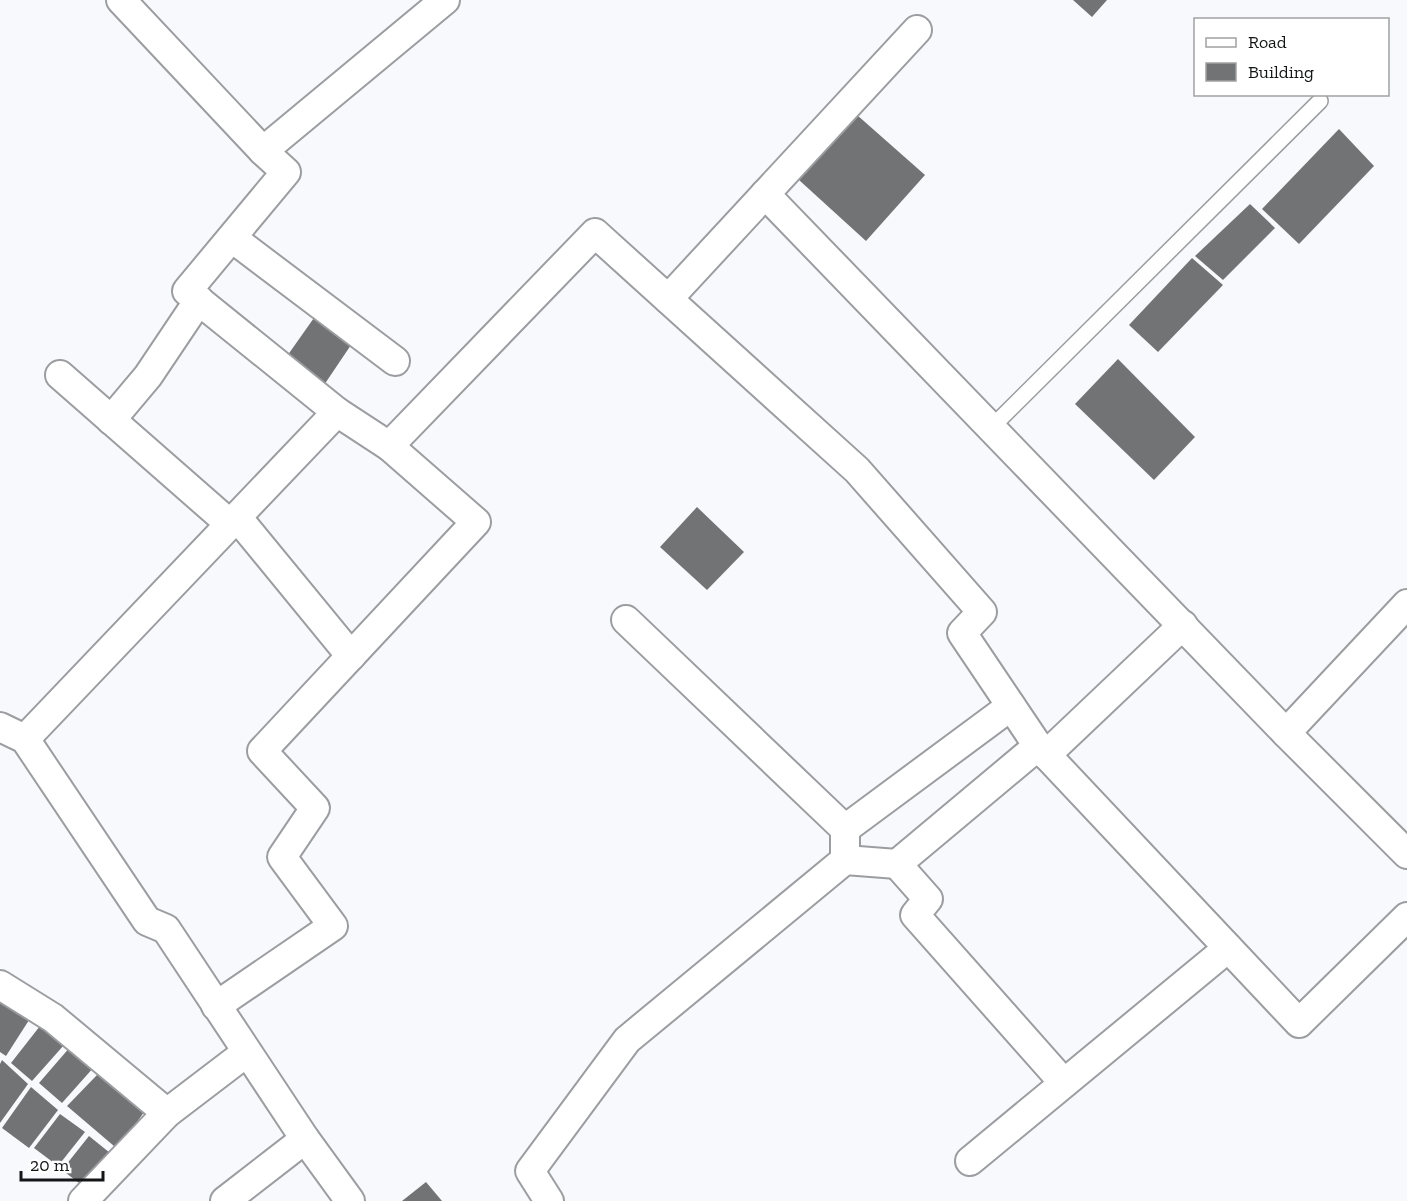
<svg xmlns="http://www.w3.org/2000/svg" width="1407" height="1201" font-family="'Zilla Slab',serif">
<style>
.building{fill:#727375}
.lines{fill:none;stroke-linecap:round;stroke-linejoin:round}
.service-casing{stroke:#9c9da0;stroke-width:18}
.minor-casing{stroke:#9c9da0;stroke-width:32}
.service{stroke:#fff;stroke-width:15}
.minor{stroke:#fff;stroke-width:28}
</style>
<rect width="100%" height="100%" fill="#f7f9fc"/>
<g class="building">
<polygon points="1073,0 1107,0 1092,17"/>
<polygon points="857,115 925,175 866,241 799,180"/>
<polygon points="1339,129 1374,166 1299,244 1262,209"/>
<polygon points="1250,204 1275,228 1223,280 1195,256"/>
<polygon points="1192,258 1223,285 1158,352 1129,325"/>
<polygon points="316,315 353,342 322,388 285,359"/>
<polygon points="1118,359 1195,437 1154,480 1075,404"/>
<polygon points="697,507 744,552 707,590 660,547"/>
<polygon points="0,998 31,1017 6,1056 0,1052"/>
<polygon points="40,1026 64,1045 32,1081 11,1063"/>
<polygon points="71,1046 94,1067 62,1103 39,1083"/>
<polygon points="2,1060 28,1084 0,1123 0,1064"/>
<polygon points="98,1074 144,1112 133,1128 140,1133 121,1152 67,1106"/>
<polygon points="31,1087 58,1110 29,1148 2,1128"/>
<polygon points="60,1114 85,1132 58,1166 34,1148"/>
<polygon points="89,1136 115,1157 87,1189 62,1170"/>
<polygon points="426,1182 442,1201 402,1201"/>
</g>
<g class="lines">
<g class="service-casing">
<polyline id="service" points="992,427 1320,101"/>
</g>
<g class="minor-casing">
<g id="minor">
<polyline points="121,0 263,151"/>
<polyline points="765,194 1286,733"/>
<polyline points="232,238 395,361"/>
<polyline points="668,299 917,30"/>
<polyline points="60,375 230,524"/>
<polyline points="337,412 187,291 286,172 263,151 445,0"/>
<polyline points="111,420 148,376 199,300"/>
<polyline points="237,517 351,656"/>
<polyline points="1407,604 1286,733 1407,854"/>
<polyline points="626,620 845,829 845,860"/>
<polyline points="0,727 25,739 147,921 166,929 305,1139 350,1201"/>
<polyline points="25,739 337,412 389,446 595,233 857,470 982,612 962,633 1038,746 1299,1023 1407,917"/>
<polyline points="1046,755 1183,625"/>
<polyline points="845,829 1011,706"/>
<polyline points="897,864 928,899 915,915 1064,1083"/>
<polyline points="0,985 53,1018 167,1113"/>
<polyline points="216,1006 333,926 282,857 315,808 262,751 476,522 389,446"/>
<polyline points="970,1161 1228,948"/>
<polyline points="83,1201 167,1113 247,1052"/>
<polyline points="225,1201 305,1139"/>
<polyline points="549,1201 530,1171 627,1040 845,860 897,864 1038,746"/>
</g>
</g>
<use href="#service" class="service"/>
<use href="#minor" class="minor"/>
</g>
<rect x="1194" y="18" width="195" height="78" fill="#ffffff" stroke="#a1a1a2" stroke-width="1.5"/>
<rect x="1206" y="38" width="30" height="9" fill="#ffffff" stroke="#a1a1a2" stroke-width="1.5"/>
<text x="1248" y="48" font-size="18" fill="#141516">Road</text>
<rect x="1206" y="63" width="30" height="18" fill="#727375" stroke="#a1a1a2" stroke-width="1.5"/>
<text x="1248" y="78" font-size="18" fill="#141516">Building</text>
<path d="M21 1171v9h82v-9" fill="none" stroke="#141516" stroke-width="3"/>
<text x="30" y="1171" font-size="18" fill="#141516" stroke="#ffffff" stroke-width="4.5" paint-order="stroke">20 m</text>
</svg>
